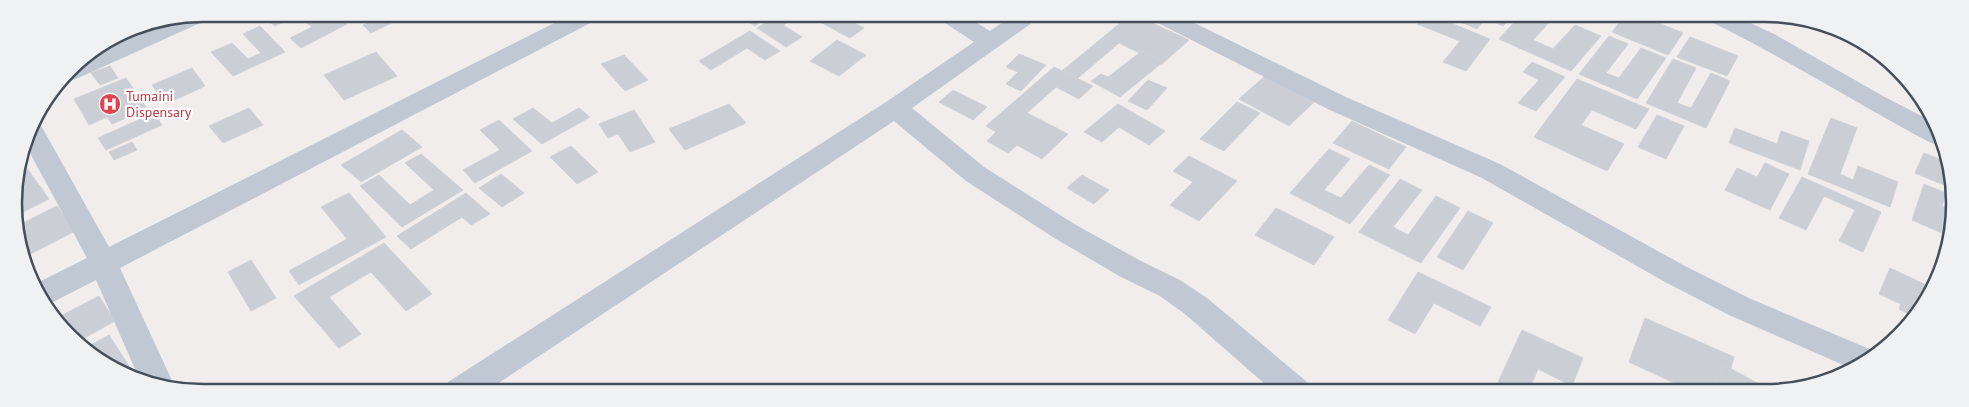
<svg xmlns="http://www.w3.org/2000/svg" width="1969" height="407" font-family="'PT Sans',sans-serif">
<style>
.building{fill:#cbced5;stroke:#d0d2d9}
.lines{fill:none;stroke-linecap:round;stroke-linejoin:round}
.minor{fill:#bfc8d3;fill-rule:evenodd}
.labels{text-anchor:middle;stroke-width:4.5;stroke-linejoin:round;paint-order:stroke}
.health-label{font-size:14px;fill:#be3a42;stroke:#fff;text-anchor:start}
.rim{fill:none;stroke:#444f5b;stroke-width:2.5}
</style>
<rect width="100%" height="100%" fill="#f0edec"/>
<g class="building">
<polygon points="260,14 333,14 347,24 301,48 290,38 312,27 297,15 275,26"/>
<polygon points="387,14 410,14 371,33 363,25"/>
<polygon points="735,14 772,14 755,26"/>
<polygon points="779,14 801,14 783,25 802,37 786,47 757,28"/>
<polygon points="812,14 837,14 864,28 850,38 809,16"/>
<polygon points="1130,15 1135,15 1189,40 1162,64 1119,43 1072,83 1057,75"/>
<polygon points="1424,15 1431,15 1490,39 1466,71 1443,62 1460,41 1417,24"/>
<polygon points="1445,15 1471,15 1484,20 1477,29"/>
<polygon points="1488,15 1514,15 1503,26 1485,18"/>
<polygon points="1521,15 1554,17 1533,40 1553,49 1575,25 1601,36 1571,71 1499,39"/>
<polygon points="1625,15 1639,15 1683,33 1668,55 1612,32"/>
<polygon points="260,26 285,52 233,76 211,52 232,43 248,59 261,53 243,34"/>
<polygon points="750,31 780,51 765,60 747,48 711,70 699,61"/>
<polygon points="1609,36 1628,44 1606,73 1619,78 1641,48 1666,58 1637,99 1579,74"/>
<polygon points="1690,37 1738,56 1727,76 1677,57"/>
<polygon points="837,40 866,55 839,76 810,61"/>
<polygon points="1142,51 1163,62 1120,97 1091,81 1101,74 1108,77"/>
<polygon points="376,52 397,76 344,100 324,75"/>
<polygon points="1019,54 1046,65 1021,91 1006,84 1018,72 1006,67"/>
<polygon points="624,55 648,80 625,91 601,64"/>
<polygon points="1673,59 1696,68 1677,103 1691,108 1711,73 1730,81 1706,128 1646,103"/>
<polygon points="1532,62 1565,77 1536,111 1518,103 1539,80 1523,72"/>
<polygon points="110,66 118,78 100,85 91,73"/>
<polygon points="1054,67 1093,86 1079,99 1056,87 1027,113 1068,134 1042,159 1017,145 1008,153 987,141 996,132 986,126"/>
<polygon points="192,68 205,86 166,104 152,85"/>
<polygon points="1265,76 1314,102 1289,126 1239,99"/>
<polygon points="126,78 147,109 112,124 107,117 89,125 74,99"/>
<polygon points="1577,79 1649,109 1636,129 1592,110 1581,125 1624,144 1607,171 1534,137"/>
<polygon points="1148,80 1167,88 1147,110 1128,101"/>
<polygon points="953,90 987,107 973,120 939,102"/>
<polygon points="1237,102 1260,113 1224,151 1200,139"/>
<polygon points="729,104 746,123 685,150 669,129"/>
<polygon points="1118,104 1165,131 1149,145 1119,127 1102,142 1084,132"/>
<polygon points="249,108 263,125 223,143 209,126"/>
<polygon points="533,108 552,123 579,108 590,117 542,144 513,119"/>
<polygon points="634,110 655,142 630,152 618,134 608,138 599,124"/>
<polygon points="154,113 162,125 106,150 98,138"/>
<polygon points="1657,115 1684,126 1666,159 1638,147"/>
<polygon points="1831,118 1857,128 1840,174 1853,180 1858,166 1898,182 1890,207 1808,174"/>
<polygon points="499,120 532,151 475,183 463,170 500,150 480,130"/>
<polygon points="1352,121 1406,147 1389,169 1333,143"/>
<polygon points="1735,128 1777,144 1781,131 1809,141 1800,170 1729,143"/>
<polygon points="402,130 422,147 361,182 341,165"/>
<polygon points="132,142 137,150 114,160 109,152"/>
<polygon points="571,146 598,172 577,184 550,157"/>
<polygon points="1329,149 1350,159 1324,190 1341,198 1369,165 1390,175 1350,224 1290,193"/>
<polygon points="1924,153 1949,163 1951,188 1915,173"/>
<polygon points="421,154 463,190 402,227 360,186 379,175 410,205 434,190 405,163"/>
<polygon points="1189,156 1237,181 1199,221 1170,205 1193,182 1173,171"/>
<polygon points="1765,163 1789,174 1770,210 1725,190 1737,168 1757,177"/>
<polygon points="24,164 49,199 17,215 14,191 20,166"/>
<polygon points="501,174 524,193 502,207 479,188"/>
<polygon points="1082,175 1109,190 1094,204 1067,188"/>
<polygon points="1802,177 1881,212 1863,252 1839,241 1855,210 1824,196 1806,230 1779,218"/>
<polygon points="1400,179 1422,190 1393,227 1408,235 1436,196 1460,208 1421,263 1359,232"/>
<polygon points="1924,184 1946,193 1942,206 1952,210 1954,228 1951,237 1912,220"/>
<polygon points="349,193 386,237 299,285 289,271 347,239 321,207"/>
<polygon points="466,193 490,214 471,225 462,217 411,249 397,236"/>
<polygon points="57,206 75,231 23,258 19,225"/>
<polygon points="1276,208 1334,237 1314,265 1255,235"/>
<polygon points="1468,211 1493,223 1463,270 1437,257"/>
<polygon points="384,243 432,294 406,311 371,272 329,297 361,334 339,348 294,296"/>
<polygon points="251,260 276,298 251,311 228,272"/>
<polygon points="1890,268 1935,289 1915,317 1899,309 1901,304 1879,294"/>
<polygon points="1418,272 1491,307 1480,326 1434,303 1415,334 1388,320"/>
<polygon points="99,296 115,321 77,342 61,328 55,319"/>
<polygon points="1645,318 1734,357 1724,393 1696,393 1629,362"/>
<polygon points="1522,330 1583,358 1572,386 1538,369 1528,393 1494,391"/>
<polygon points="109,335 136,377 109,368 85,348"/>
<polygon points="1724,365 1761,385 1758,393 1709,393"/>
</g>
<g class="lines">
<g class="minor">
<polygon points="204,14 213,14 209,19 76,79 67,81 62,80 70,69 98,50 164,22"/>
<polygon points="572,14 601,14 598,19 120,268 174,385 172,389 139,378 96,280 47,305 35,284 87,258 25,144 28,131 34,121 39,123 43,129 109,247"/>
<polygon points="936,14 964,15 990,31 1013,15 1040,15 1036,20 912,108 984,167 1076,225 1141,261 1180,280 1207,298 1307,382 1312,392 1274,392 1185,314 1160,296 1121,277 1056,239 966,181 894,121 485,392 443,392 448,382 886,102 974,42 939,19"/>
<polygon points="1148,15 1178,15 1348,98 1500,164 1685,266 1751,299 1879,353 1855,370 1729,315 1665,282 1482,178 1330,110 1152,20"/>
<path d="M1704 15H1734L1776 35 1883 96 1933 122 1944 145 1940 146 1931 143C1856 103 1784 57 1707 20Z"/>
</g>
</g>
<defs>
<g id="hospital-disc" transform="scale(1.125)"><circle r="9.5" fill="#e0444e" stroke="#fff"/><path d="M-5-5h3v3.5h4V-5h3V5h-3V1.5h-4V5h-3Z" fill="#fff"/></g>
</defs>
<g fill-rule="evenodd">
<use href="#hospital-disc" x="110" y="104"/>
</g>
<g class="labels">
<g class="health-label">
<text x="126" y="101">Tumaini<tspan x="126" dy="16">Dispensary</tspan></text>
</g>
</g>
<path d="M0 0H1969V407H0ZM203 22H1765A181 181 0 0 1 1946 203V203A181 181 0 0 1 1765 384H203A181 181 0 0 1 22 203V203A181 181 0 0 1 203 22Z" fill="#f0f1f2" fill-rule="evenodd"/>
<path class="rim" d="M203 22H1765A181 181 0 0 1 1946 203V203A181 181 0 0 1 1765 384H203A181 181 0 0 1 22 203V203A181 181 0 0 1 203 22Z"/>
</svg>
